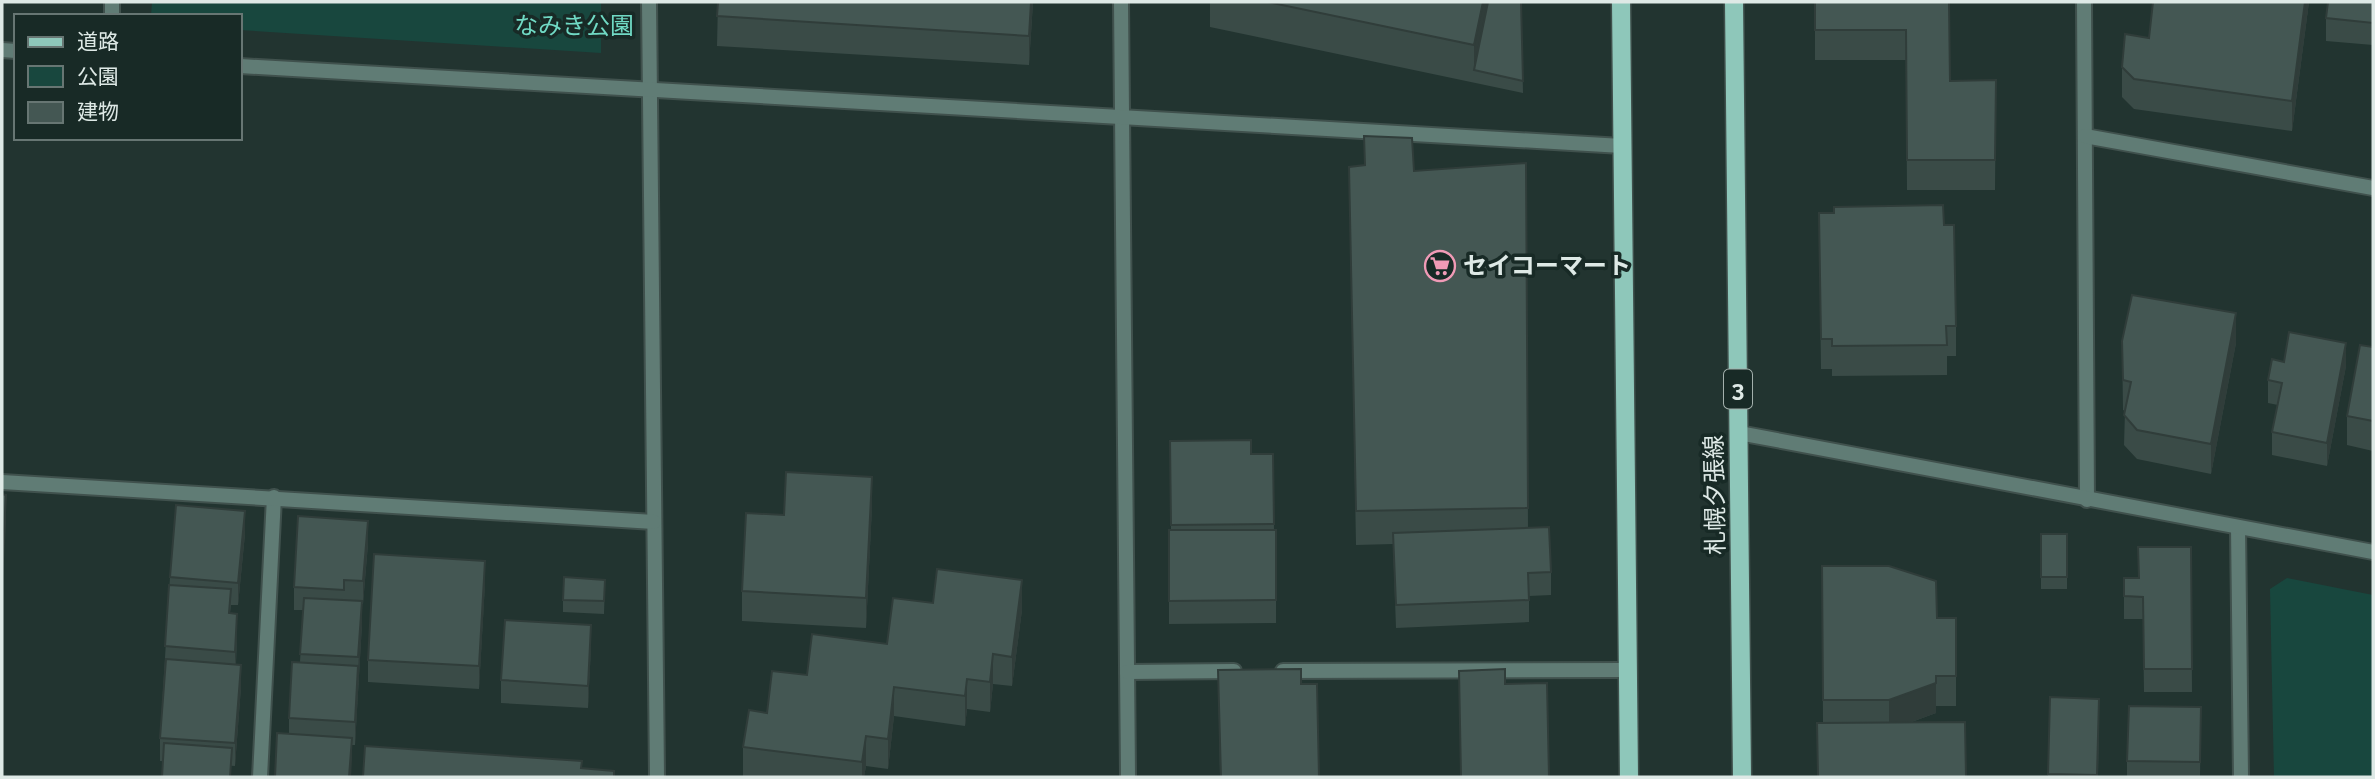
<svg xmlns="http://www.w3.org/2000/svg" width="2375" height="779" font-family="Raleway,'Noto Sans JP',sans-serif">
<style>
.green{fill:#18473e}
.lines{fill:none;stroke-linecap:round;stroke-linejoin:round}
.service-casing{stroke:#40514d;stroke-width:18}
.minor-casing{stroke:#40514d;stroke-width:18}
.tertiary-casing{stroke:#40514d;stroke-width:18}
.primary-casing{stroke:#40514d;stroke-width:21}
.service{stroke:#607c75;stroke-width:14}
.minor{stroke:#607c75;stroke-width:14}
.tertiary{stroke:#607c75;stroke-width:14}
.primary{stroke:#8ec7ba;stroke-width:18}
.wall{fill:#3a4b47}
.shaded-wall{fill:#303d3a}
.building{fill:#445753;stroke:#303d3a;stroke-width:2}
.labels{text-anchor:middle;stroke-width:7;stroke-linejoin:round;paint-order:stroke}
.shield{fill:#182a26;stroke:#a3b0ac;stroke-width:2}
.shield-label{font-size:23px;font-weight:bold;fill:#dee9e6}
.park-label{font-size:24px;fill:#70d9c4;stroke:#182a26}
.poi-label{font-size:24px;font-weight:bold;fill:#dee9e6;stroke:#182a26;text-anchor:start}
.street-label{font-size:24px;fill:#dee9e6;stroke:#182a26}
</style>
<rect width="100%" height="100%" fill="#223430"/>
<g class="green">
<polygon points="152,2 601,2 601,53 240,30 240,16 151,16"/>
<polygon points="2287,578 2373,595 2373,777 2274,777 2270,589"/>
</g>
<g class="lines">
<g class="service-casing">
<polyline id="service" points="260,777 274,497"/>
</g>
<g class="minor-casing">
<g id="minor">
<polyline points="649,2 657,777"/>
<polyline points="1121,2 1128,777"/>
<polyline points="2084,2 2087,500"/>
<polyline points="112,16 112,2"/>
<polyline points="2,50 16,51"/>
<polyline points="240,66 1622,146"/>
<polyline points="2085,136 2373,188"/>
<polyline points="2,482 654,522"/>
<polyline points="2238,527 2241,777"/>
<polyline points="1283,671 1628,670"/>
<polyline points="1127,672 1234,671"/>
</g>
</g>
<g class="tertiary-casing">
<polyline id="tertiary" points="1739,433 2373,552"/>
</g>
<g class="primary-casing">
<g id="primary">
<polyline points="1621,2 1629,777"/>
<polyline points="1734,2 1742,777"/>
</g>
</g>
<use href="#service" class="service"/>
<use href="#minor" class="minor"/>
<use href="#tertiary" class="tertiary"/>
<use href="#primary" class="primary"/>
</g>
<g class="wall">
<polygon points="718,2 1033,2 1029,65 717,46"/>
<polygon points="1210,2 1521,2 1523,93 1210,27"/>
<polygon points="1815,2 1949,2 1950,81 1996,80 1995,190 1907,190 1906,60 1815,60"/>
<polygon points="2309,2 2292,131 2134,109 2122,97 2122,67 2149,38"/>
<polygon points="2373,2 2373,45 2326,41 2326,18"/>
<polygon points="1364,136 1414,171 1526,163 1528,528 1551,572 1551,595 1529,596 1529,622 1396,628 1393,544 1356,545 1349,167 1364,165"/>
<polygon points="1819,213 1944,225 1956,326 1956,356 1947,356 1947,375 1832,376 1832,369 1821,369"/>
<polygon points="2122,341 2236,343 2211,474 2137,459 2124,445 2125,411 2123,410"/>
<polygon points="2373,347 2373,451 2347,445 2347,416"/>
<polygon points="2284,362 2346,366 2327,466 2272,455 2272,432 2278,405 2268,403 2268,380"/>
<polygon points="1170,441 1251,454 1273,454 1274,530 1276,530 1276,623 1169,624 1169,530 1171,530"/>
<polygon points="872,507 866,628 742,621 742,591 784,515"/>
<polygon points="245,534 238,605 231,605 230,613 237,637 236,664 241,687 235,766 160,761 160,738 170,577"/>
<rect x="2041" y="534" width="26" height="55"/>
<polygon points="368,544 363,604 362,604 362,624 355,745 352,745 352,760 289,734 289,718 300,662 303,610 294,610 294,587"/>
<polygon points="2191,547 2192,692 2144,692 2143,619 2124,619 2124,578 2138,578"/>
<polygon points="1822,566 1937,618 1956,618 1956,706 1936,706 1936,713 1909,723 1823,723"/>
<polygon points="605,580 604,614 563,612 563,600"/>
<polygon points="485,584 479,689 368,682 368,660"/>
<polygon points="933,603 1022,610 1012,686 993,684 990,712 967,709 965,726 894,716 888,769 866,766 864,777 743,777 743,747 767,713 807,675 887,644"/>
<polygon points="591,647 588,708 501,703 501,680"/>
<polygon points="1218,670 1301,684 1319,777 1220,777"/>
<polygon points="2050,697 2099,722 2098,777 2048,777"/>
<polygon points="2201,707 2200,777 2127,777 2127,761"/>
</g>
<g class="shaded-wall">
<polygon points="1031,2 1033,2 1029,65 1029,36"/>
<polygon points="1483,2 1491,2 1474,70 1474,45"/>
<polygon points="2305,2 2309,2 2292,131 2292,101"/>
<polygon points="2236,313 2236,343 2211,474 2211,444"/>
<polygon points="2346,343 2346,366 2327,466 2327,443"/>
<polygon points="872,477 872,507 866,628 866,598"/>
<polygon points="6,495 6,524 2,596 2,566"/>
<polygon points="245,511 245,534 238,605 238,583"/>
<polygon points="368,521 368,544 363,604 363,581"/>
<polygon points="485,561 485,584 479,689 479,666"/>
<polygon points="1022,580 1022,610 1012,686 1012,657"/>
<polygon points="362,601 362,624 355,745 355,722"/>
<polygon points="237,614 237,637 235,674 235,652"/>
<polygon points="591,625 591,647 588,708 588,686"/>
<polygon points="993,654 993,684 990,712 990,682"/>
<polygon points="241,665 241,687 235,766 235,743"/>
<polygon points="967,679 967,709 965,726 965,696"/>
<polygon points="1936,683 1936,713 1889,730 1889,700"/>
<polygon points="894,687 894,716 888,769 888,739"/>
<polygon points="866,736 866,766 864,777 862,777 862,762"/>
<polygon points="352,738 352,760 351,777 349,777"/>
</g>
<g class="building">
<polygon points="718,2 1031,2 1029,36 717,16"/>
<polygon points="1268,2 1483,2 1474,45"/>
<polygon points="1488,2 1521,2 1523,81 1474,70"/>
<polygon points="1815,2 1949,2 1950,81 1996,80 1995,160 1907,160 1906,30 1815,30"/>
<polygon points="2153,2 2305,2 2292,101 2134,79 2122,67 2125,34 2149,38"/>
<polygon points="2328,2 2373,2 2373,23 2326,18"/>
<polygon points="1364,136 1412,138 1414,171 1526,163 1528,508 1356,511 1349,167 1365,165"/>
<polygon points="1943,205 1944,225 1954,225 1956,326 1946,326 1947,345 1832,346 1832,339 1821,339 1819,213 1834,213 1834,207"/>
<polygon points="2132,295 2236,313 2211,444 2137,430 2124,415 2131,382 2123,380 2122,341"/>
<polygon points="2289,332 2346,343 2327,443 2272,432 2282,383 2268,380 2272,359 2284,362"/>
<polygon points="2360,345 2373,347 2373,421 2347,416"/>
<polygon points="1251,440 1251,454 1273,454 1274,524 1171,525 1170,441"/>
<polygon points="786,472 872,477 866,598 742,591 746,513 784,515"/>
<polygon points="2,494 6,495 2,566"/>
<polygon points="176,505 245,511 238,583 170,577"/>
<polygon points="298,516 368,521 363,581 344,580 344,590 294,587"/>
<polygon points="1549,527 1551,572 1528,573 1529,600 1396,605 1393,533"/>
<polygon points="1169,530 1276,530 1276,600 1169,601"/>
<rect x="2041" y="534" width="26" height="43"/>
<polygon points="2138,547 2191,547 2192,669 2144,669 2143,597 2124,596 2124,578 2139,578"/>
<polygon points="374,554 485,561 479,666 368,660"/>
<polygon points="1822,566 1889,566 1936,581 1937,618 1956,618 1956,676 1936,676 1936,683 1889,700 1823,700"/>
<polygon points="937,569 1022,580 1012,657 993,654 990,682 967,679 965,696 894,687 888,739 866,736 862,762 743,747 749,710 767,713 772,671 807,675 812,634 887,644 893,598 933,603"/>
<polygon points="564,577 605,580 604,601 563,600"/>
<polygon points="169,585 231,589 229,613 237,614 235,652 165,646"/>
<polygon points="304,598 362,601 358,657 300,654"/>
<polygon points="505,620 591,625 588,686 501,680"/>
<polygon points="166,659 241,665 235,743 160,738"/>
<polygon points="292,662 358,666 355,722 289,718"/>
<polygon points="1301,669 1301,684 1317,684 1319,777 1221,777 1218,670"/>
<polygon points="1505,669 1505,684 1547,683 1549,777 1461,777 1459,671"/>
<polygon points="2050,697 2099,699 2097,775 2048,774"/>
<polygon points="2129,706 2201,707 2200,762 2127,761"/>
<polygon points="1965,722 1966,777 1818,777 1817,723"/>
<polygon points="277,733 352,738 349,777 275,777"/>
<polygon points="164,743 232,748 230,777 162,777"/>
<polygon points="365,746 582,761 581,768 614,771 614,777 363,777"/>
</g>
<defs>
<g id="supermarket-ring" transform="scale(1.575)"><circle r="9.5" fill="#182a26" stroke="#f09ab6" stroke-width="1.5"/><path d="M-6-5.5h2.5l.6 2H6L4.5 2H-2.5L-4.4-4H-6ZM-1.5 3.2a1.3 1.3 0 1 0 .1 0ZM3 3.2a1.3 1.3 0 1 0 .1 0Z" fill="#f09ab6"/></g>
</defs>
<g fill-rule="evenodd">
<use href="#supermarket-ring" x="1440" y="266"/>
</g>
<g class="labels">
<rect class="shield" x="1724" y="369.5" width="28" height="39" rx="5"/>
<g class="shield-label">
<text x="1738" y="397">3</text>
</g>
<g class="park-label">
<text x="574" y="34">なみき公園</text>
</g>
<g class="poi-label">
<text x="1463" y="274">セイコーマート</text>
</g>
<g class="street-label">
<text transform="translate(1715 495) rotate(-91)" y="8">札幌夕張線</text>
</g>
</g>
<rect width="2375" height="779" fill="none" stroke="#dee9e6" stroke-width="7"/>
<rect x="14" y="14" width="228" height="126" fill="#182a26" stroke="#677673" stroke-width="2"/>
<rect x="28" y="37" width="35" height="10" fill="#8ec7ba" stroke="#677673" stroke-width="2"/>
<text x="77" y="49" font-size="21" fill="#dee9e6">道路</text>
<rect x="28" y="66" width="35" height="21" fill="#18473e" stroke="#677673" stroke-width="2"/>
<text x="77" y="84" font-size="21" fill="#dee9e6">公園</text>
<rect x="28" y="102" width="35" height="21" fill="#445753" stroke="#677673" stroke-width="2"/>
<text x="77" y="119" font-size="21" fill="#dee9e6">建物</text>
</svg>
